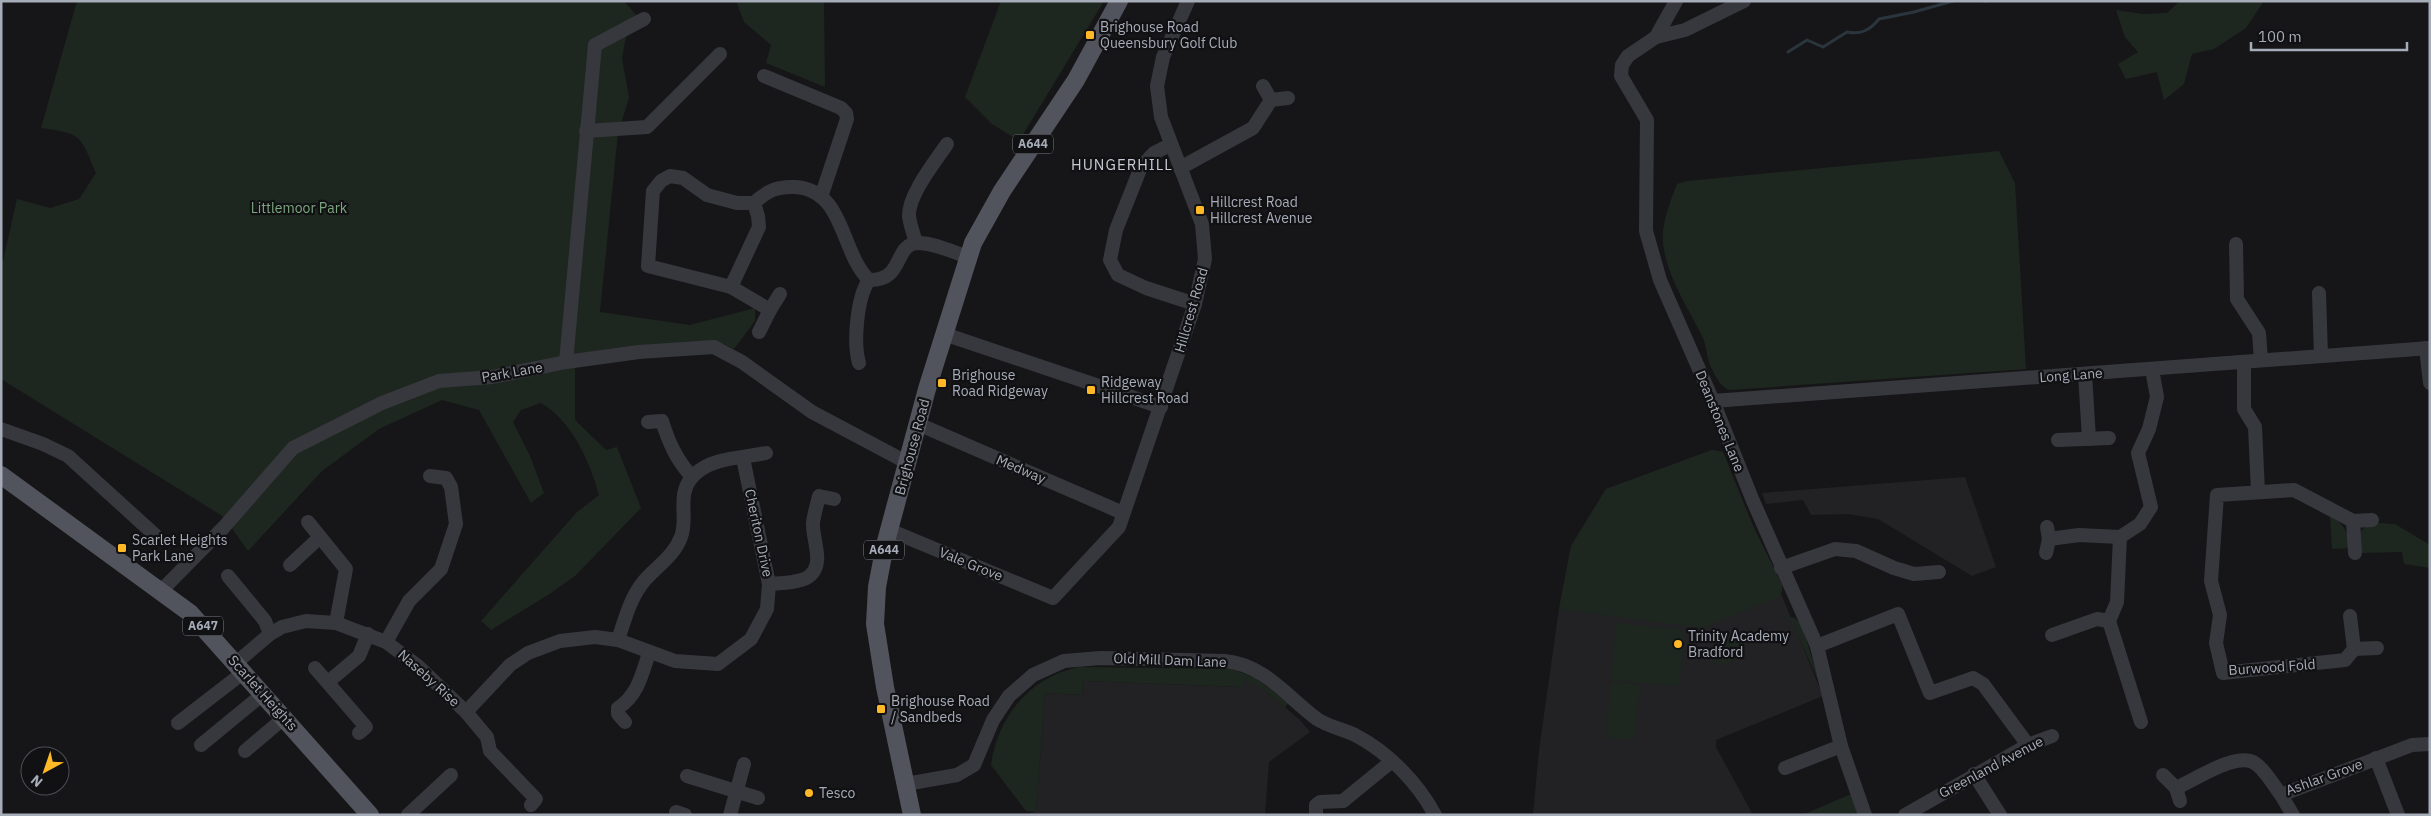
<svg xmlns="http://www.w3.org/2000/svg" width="2431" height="816" font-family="'IBM Plex Sans',sans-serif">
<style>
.built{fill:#222225}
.green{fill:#1d271f}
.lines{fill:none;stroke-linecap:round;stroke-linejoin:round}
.stream{stroke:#2b353d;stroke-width:3}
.minor{stroke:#37383e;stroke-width:14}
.major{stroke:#52545d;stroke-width:18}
.poi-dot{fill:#ffb927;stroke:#111113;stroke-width:2}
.labels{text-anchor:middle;stroke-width:4.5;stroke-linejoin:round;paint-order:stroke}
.shield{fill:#111113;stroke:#7a7e87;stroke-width:1}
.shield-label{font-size:12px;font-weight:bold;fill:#a7acb9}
.poi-label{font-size:14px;fill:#a7acb9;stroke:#111113;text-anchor:start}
.park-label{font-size:14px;fill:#7ca67f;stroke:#111113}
.street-label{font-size:14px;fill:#a7acb9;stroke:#111113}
.neighbourhood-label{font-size:15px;letter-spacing:1px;fill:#c8cbd5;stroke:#111113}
</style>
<rect width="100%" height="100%" fill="#161618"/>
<g class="built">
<polygon points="1712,450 1723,452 1823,696 1716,740 1716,747 1753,815 1533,815 1539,750 1559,609 1571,546 1606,489"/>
<polygon points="1965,477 1996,567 1972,576 1878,519 1848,514 1811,515 1803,500 1766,504 1762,493"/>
<polygon points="1243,679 1248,679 1264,690 1299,719 1310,732 1269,762 1265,815 1021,815 1036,812 1045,693 1082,695 1083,681 1242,687"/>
</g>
<g class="green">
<path d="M77 1H624L637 16 626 37 622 58 629 98 618 133 600 312 690 325 755 308V321L734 349 724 344H693L575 354V420L606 450 617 447 641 508 575 576 548 595 491 630 481 621 576 513 599 495C590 462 572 421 541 403L521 410 513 422 530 456 544 493 531 503 479 410 442 400 379 429 322 471 248 551 224 517 1 379V261H3L17 199 50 208 79 199 96 173C80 135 83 134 41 128Z"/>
<polygon points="736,1 824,1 825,87 766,63 771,45 744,22"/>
<polygon points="1001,1 1104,1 1019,141 992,124 965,97"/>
<polygon points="2180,1 2264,1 2246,28 2214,49 2192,54 2184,84 2164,100 2157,72 2126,79 2118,64 2138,52 2125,37 2116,10 2143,14 2167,13"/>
<path d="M1999 151 2015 183 2026 369 1730 390C1722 388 1716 378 1713 371 1707 361 1707 348 1703 338 1688 307 1667 278 1663 243 1661 224 1670 202 1677 184L1687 181Z"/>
<polygon points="1712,450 1723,452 1750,520 1782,584 1782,590 1779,597 1702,628 1559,609 1571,546 1606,489"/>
<path d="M2330 517C2345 524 2348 532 2349 548L2332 549Z"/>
<polygon points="2379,523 2395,524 2430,545 2430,568 2404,564 2402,552 2361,553 2361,531 2368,525"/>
<polygon points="1783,616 1795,618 1802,625 1820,684 1791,620"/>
<polygon points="1616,623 1685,630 1679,686 1611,680"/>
<path d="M1735 637H1741L1745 647 1743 651C1736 660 1726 668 1714 663 1701 648 1724 641 1735 637Z"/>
<path d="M1079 667 1232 669 1256 678 1288 703 1285 708 1264 690 1244 679 1243 687 1083 681 1082 695 1045 693 1036 812 1026 811 991 765C998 716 1030 677 1079 667Z"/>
<polygon points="1611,682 1640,685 1634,740 1606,737"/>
<polygon points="1851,794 1858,815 1802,815"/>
</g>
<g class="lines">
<g class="stream">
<polyline points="1983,1 1988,1"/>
<path d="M1788 52 1807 40 1823 47 1847 32C1861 35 1870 30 1879 19L1914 12 1953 1"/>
</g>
<g class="minor">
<polyline points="1744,1 1685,30 1656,37 1628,56 1622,65 1621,76 1647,120 1646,231 1660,280 1713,401 1753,501 1817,646 1841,746 1865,815"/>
<polyline points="1656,37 1676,1"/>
<polyline points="764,76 841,108 846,113 847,119 821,197"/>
<polyline points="1263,86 1271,100"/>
<polyline points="586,131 647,127 720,54"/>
<polyline points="1170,145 1154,153 1141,167 1116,230 1110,260 1118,275 1146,288 1195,304"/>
<polyline points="1180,168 1253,128 1271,100 1288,98"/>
<path d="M754 203H737L707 195 683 178 670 176 661 181 653 191 648 266 731 287 759 227 758 216 754 203C767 191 777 186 795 187 845 190 840 252 869 280 905 281 893 244 918 243 935 243 953 252 968 257"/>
<path d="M916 243C914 235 910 225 909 216 908 195 935 162 947 144"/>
<polyline points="2236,244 2237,299 2259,333 2261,360"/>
<polyline points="731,287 770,310 759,332"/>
<polyline points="2319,293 2321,356"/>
<polyline points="770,310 780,294"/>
<polyline points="944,334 1161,407"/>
<polyline points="2426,348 2430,383"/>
<polyline points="566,362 595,45 644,19"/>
<polyline points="2244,362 2244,409 2255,427 2258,492"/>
<path d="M859 363C853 343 857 297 869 280"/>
<polyline points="2085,374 2089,439"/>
<polyline points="1713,401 2430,348"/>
<path d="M648 422 662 421C669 443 676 459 692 477"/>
<polyline points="918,424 1123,513"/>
<polyline points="1,429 43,444 68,456 155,535"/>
<polyline points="2058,440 2109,438"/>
<polyline points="2353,521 2355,553"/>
<polyline points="308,522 346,569 336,623"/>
<polyline points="889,530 1053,598 1119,527 1195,304 1205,259 1202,224 1161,117 1157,86 1163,57 1188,1"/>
<polyline points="2049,539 2079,535 2120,537"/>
<polyline points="2046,553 2049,539 2047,527"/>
<polyline points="290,565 320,537"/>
<polyline points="1781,568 1835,549 1856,551 1894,568 1914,574 1939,572"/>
<polyline points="228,576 265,621 270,634"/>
<path d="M769 584C780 583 799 583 808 577 826 565 812 540 813 523 814 514 817 505 819 496L834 499"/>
<polyline points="161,591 224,527 293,448 382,403 439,381 492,377 566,362 639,352 714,347 742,362 812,412 908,463"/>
<polyline points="2350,616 2354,649 2345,660 2223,673 2216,643 2220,615 2211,581 2217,495 2294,490 2353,521 2372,520"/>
<polyline points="2052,635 2097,619 2109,621"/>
<path d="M618 640C625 619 630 598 644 581 657 566 674 556 681 537 689 517 675 494 694 475 712 457 743 458 766 453"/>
<polyline points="386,642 409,601 441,569 456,524 451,487 446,478 430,476"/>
<polyline points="1817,646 1898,614 1930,693 1973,678 1983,684 2028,745"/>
<polyline points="2354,649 2377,648"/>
<polyline points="236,663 270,634 282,627 306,621 336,623 386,642 418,666 466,712 487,737 490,751 536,799 531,805"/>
<polyline points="315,668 366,727 359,733"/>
<polyline points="328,682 359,656 368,634"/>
<polyline points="466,712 510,665 528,653 560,641 595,637 618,640 675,661 718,664 751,639 767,609 769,584 743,458"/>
<path d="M625 722 618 714V708C638 695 642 674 649 653"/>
<polyline points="2141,722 2109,621 2117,602 2120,537 2140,524 2151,507 2138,453 2149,429 2157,397 2152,369"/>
<polyline points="178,723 244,672"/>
<polyline points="201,745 263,694"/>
<polyline points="245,751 284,718"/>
<polyline points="2376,758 2398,815"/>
<polyline points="1785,768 1841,746"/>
<polyline points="1974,774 2000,815"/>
<polyline points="2163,775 2176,788 2180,801"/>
<polyline points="687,776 758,798"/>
<path d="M906 784 957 775 974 765 993 720 1009 696 1033 675 1064 661 1101 658 1225 661C1265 665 1287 697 1317 719 1329 727 1343 729 1355 735 1388 752 1418 783 1435 815"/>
<path d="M2176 788C2195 780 2238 750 2256 764 2266 771 2274 786 2281 795L2412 745 2430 744"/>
<polyline points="2281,795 2293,815"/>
<polyline points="676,812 685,815"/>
<polyline points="408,815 451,775"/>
<polyline points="730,815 744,764"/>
<polyline points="1316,815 1316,805 1320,802 1343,801 1392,761"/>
<polyline points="1905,815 2028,745 2052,736"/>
</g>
<g class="major">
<polyline points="1,475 190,613 370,815"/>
<polyline points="912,815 885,687 875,624 877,587 885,545 927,389 973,243 1002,191 1076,80 1119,1"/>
</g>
</g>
<g class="poi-dot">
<rect x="1085" y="30" width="10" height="10" rx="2.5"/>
<rect x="1195" y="205" width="10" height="10" rx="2.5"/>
<rect x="937" y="378" width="10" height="10" rx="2.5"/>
<rect x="1086" y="385" width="10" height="10" rx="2.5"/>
<rect x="117" y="543" width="10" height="10" rx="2.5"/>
<circle cx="1678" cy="644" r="5"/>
<rect x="876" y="704" width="10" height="10" rx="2.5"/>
<circle cx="809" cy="793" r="5"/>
</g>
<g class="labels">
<g class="shield">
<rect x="1013" y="134.5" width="40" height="19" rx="4"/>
<rect x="864" y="540.5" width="40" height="19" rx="4"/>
<rect x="183" y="616.5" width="40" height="19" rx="4"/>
</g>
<g class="shield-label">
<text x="1033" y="148">A644</text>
<text x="884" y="554">A644</text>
<text x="203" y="630">A647</text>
</g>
<g class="poi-label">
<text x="1100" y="32">Brighouse Road<tspan x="1100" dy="16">Queensbury Golf Club</tspan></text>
<text x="1210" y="207">Hillcrest Road<tspan x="1210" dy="16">Hillcrest Avenue</tspan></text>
<text x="952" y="380">Brighouse<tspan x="952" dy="16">Road Ridgeway</tspan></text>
<text x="1101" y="387">Ridgeway<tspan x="1101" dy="16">Hillcrest Road</tspan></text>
<text x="132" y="545">Scarlet Heights<tspan x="132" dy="16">Park Lane</tspan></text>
<text x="1688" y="641">Trinity Academy<tspan x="1688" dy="16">Bradford</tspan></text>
<text x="891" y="706">Brighouse Road<tspan x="891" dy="16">/ Sandbeds</tspan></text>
<text x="819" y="798">Tesco</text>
</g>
<g class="park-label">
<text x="299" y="213">Littlemoor Park</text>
</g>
<g class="street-label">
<text transform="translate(1191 310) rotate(-74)" y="5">Hillcrest Road</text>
<text transform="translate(512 372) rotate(-10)" y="5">Park Lane</text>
<text transform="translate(2071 375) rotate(-4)" y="5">Long Lane</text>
<text transform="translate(1720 421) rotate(68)" y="5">Deanstones Lane</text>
<text transform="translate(912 447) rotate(-75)" y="5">Brighouse Road</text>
<text transform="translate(1021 469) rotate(23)" y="5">Medway</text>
<text transform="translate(759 533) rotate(78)" y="5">Cheriton Drive</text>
<text transform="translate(971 564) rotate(22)" y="5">Vale Grove</text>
<text transform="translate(1170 660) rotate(2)" y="5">Old Mill Dam Lane</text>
<text transform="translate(2272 667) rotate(-4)" y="5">Burwood Fold</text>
<text transform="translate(429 678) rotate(42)" y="5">Naseby Rise</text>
<text transform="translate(263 693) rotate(48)" y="5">Scarlet Heights</text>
<text transform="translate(1991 767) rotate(-28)" y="5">Greenland Avenue</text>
<text transform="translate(2324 777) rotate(-20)" y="5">Ashlar Grove</text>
</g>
<g class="neighbourhood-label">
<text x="1122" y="170">HUNGERHILL</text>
</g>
</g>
<rect width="2431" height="816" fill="none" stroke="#a7acb9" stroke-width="5"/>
<g transform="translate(45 771) rotate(220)"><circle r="24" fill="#111113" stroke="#4d4f55"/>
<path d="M0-4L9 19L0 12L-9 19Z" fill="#ffb927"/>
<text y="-8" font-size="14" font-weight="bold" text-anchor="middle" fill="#a7acb9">N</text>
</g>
<path d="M2251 42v8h156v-8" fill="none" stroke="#a7acb9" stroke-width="2.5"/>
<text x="2258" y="42" font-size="15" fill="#a7acb9" stroke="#111113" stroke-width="4" paint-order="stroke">100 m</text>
</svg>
